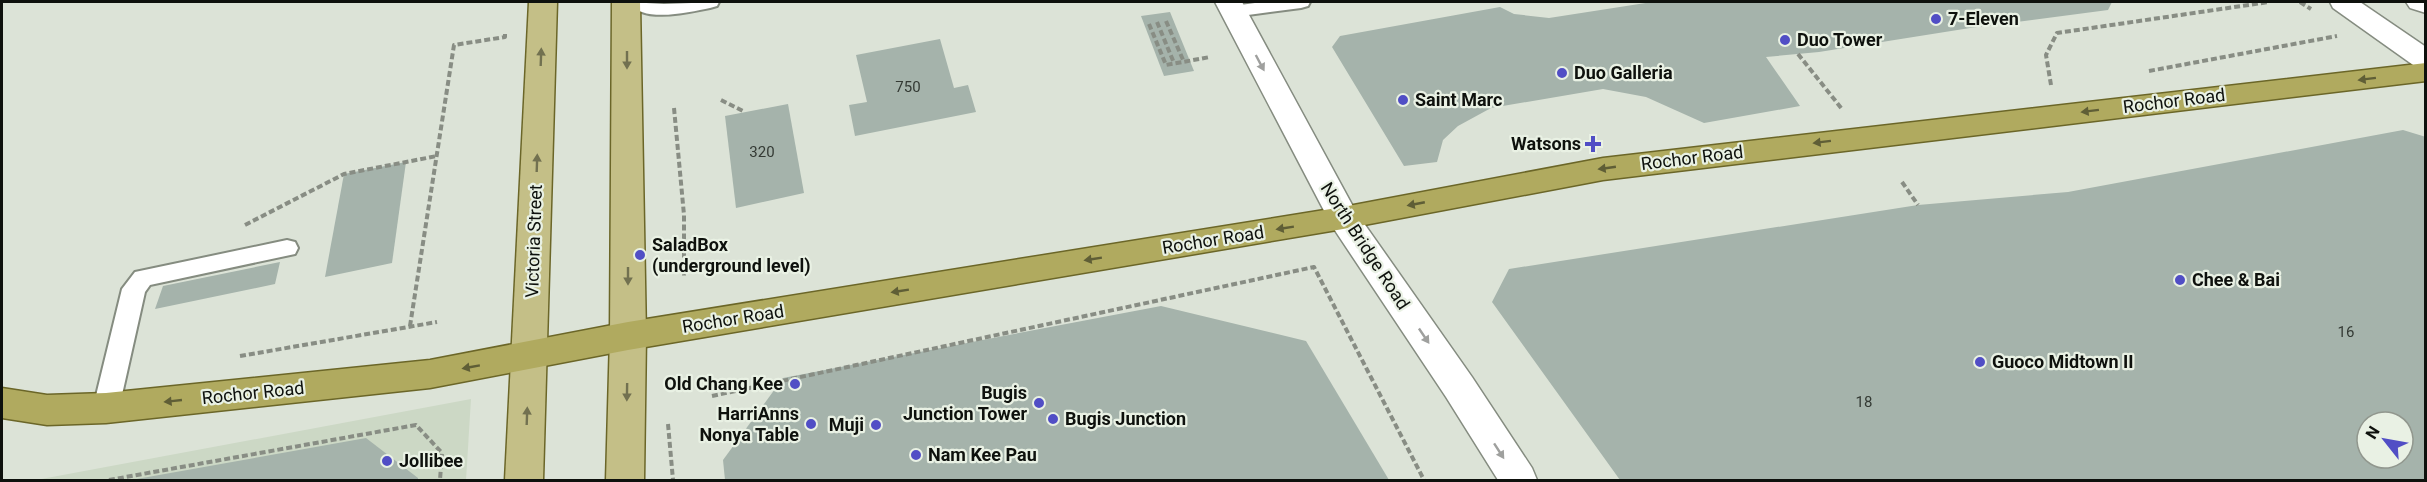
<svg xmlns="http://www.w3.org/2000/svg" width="2427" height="482" font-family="Roboto,sans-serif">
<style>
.built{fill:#ccd8c5}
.building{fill:#a5b3ab;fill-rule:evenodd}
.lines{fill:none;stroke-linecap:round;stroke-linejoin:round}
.service-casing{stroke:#858c80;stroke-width:4}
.secondary-casing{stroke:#858c80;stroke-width:3}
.primary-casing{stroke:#6b6628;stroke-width:3}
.trunk-casing{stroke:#6b6628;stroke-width:3}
.path{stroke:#888d84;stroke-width:4;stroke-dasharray:6 3;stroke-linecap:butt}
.service{fill:#fff;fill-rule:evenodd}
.secondary{fill:#fff;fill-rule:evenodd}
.primary{fill:#c4bf87;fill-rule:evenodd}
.trunk{fill:#b0aa5f;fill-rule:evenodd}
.oneway{fill:#727150}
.oneway2{fill:#9fa09e}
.oneway3{fill:#5f5e36}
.poi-dot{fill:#514ec5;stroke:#e9f1e4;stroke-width:2}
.labels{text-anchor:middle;stroke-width:4.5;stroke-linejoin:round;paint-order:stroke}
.number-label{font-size:15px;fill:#343a34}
.poi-label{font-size:18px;font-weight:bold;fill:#0e110d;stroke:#e9f1e4;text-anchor:start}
.street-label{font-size:18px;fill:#0e110d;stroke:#e9f1e4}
</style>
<rect width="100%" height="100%" fill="#dce3d7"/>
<polygon class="built" points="471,399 466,480 36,480"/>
<g class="building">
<polygon points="1652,2 2112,2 2108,10 1970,28 1819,52 1766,57 1800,106 1704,123 1646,97 1603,89 1491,108 1458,126 1443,140 1437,162 1404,166 1332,47 1340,36 1500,7 1514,14 1549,18"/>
<polygon points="1170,12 1194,71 1164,76 1141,16"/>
<polygon points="940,39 954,88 968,85 976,112 855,136 849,105 867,102 856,55"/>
<polygon points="788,104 804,193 736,208 725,116"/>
<path d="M2403 130 2426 137V480H1620L1492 302 1509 269 1918 205 2068 192ZM2367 422H2403V458H2367Z"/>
<polygon points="406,162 392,263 325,277 344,174"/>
<polygon points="280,262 275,284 155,309 163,286"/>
<polygon points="1161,306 1306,341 1389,480 725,480 723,460 783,378"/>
<polygon points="366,438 418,478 418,480 131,480"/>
</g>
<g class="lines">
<g class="service-casing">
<g id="service">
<path d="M628 2 664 4 719 2 717 6 710 8C689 12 643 24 628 2Z"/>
<polygon points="1262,2 1310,2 1308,6 1301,8 1233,17 1226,15 1224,11 1226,7"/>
<polygon points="287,240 295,242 298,248 295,254 150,285 145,292 119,408 115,415 106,418 97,415 93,408 122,289 135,272"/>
</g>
</g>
<g class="secondary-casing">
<g id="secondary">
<polygon points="1215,2 1242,2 1356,212 1472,377 1532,468 1537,480 1498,480 1446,397 1332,226"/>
<polygon points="2330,2 2360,2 2426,47 2426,70 2416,67 2333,8"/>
<polygon points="2406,2 2426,2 2426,13 2410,8"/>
</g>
</g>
<g class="primary-casing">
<g id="primary">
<polygon points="529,2 557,2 543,480 505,480"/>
<polygon points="612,2 640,2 646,336 644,480 606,480 610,336"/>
</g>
</g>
<g class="trunk-casing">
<polygon id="trunk" points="2426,63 2426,81 1603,180 1343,229 628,350 430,388 106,423 47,425 2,418 2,388 47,395 106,393 430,360 628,322 1343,207 1603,158"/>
</g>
<g class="path">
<polyline points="2300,2 2311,9"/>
<polyline points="1166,21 1184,62"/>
<polyline points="1157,22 1174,63"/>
<polyline points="1149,24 1166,65 1210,57"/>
<polyline points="1798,54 1842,109"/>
<polyline points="2149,71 2337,36"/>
<polyline points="2051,85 2046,55 2057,33 2269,2"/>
<polyline points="721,100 745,112"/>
<polyline points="674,108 684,215 684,277"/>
<polyline points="1902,182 1918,205"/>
<polyline points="245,225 344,174 437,156"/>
<polyline points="410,326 454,45 505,37 505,34"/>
<polyline points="240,356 437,322"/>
<polyline points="712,396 1314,267 1424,480"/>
<polyline points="668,424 673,480"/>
<polyline points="109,480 416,425 442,453 440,480"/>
</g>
<use href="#service" class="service"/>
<use href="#secondary" class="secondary"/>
<use href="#primary" class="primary"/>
<use href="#trunk" class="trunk"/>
</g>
<defs><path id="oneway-solid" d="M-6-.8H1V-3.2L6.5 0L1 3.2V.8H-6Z" transform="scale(1.5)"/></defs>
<g class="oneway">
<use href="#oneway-solid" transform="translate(541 57) rotate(-88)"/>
<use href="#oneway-solid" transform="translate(627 60) rotate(90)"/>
<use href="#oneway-solid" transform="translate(537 163) rotate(-88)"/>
<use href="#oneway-solid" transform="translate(628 276) rotate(90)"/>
<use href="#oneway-solid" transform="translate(627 392) rotate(91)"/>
<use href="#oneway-solid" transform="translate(527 416) rotate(-88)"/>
</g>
<g class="oneway2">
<use href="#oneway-solid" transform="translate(1260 63) rotate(62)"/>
<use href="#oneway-solid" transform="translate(1424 336) rotate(56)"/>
<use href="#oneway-solid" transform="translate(1499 451) rotate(57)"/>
</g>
<g class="oneway3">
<use href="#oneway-solid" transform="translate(2367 79) rotate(173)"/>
<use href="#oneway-solid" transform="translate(2090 111) rotate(173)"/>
<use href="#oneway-solid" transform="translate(1822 142) rotate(173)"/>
<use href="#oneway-solid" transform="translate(1607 168) rotate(172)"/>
<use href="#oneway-solid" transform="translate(1416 204) rotate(169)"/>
<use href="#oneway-solid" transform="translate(1285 228) rotate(171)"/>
<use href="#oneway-solid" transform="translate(1093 259) rotate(171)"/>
<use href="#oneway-solid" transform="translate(900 291) rotate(171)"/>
<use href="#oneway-solid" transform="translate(471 367) rotate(170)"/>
<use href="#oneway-solid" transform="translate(173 401) rotate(174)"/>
</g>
<g class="poi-dot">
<circle cx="1936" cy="19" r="6"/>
<circle cx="1785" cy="40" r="6"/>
<circle cx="1562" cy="73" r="6"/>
<circle cx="1403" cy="100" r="6"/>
<path d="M1590 135h6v6h6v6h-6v6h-6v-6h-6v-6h6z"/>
<circle cx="640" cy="255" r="6"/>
<circle cx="2180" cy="280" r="6"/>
<circle cx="1980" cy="362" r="6"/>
<circle cx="795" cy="384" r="6"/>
<circle cx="1039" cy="403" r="6"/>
<circle cx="1053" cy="419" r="6"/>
<circle cx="811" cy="424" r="6"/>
<circle cx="876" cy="425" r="6"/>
<circle cx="916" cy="455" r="6"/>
<circle cx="387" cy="461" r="6"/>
</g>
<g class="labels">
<g class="number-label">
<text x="908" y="92">750</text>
<text x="762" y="157">320</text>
<text x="2346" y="337">16</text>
<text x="1864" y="407">18</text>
</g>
<g class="poi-label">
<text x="1948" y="25">7-Eleven</text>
<text x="1797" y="46">Duo Tower</text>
<text x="1574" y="79">Duo Galleria</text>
<text x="1415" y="106">Saint Marc</text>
<text x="1581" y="150" text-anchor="end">Watsons</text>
<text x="652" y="251">SaladBox<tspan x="652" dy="21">(underground level)</tspan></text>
<text x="2192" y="286">Chee &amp; Bai</text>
<text x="1992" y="368">Guoco Midtown II</text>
<text x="783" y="390" text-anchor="end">Old Chang Kee</text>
<text x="1027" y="399" text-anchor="end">Bugis<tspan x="1027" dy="21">Junction Tower</tspan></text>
<text x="799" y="420" text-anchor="end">HarriAnns<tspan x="799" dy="21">Nonya Table</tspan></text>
<text x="1065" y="425">Bugis Junction</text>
<text x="864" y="431" text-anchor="end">Muji</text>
<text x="928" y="461">Nam Kee Pau</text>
<text x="399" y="467">Jollibee</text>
</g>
<g class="street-label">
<text transform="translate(2174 101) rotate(-7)" y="6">Rochor Road</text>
<text transform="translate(1692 158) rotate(-7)" y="6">Rochor Road</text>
<text transform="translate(1213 240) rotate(-9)" y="6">Rochor Road</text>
<text transform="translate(534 241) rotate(-88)" y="6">Victoria Street</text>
<text transform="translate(1365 246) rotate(57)" y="6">North Bridge Road</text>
<text transform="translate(733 319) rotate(-9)" y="6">Rochor Road</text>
<text transform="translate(253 393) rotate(-6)" y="6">Rochor Road</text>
</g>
</g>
<rect width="2427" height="482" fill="none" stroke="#0e110d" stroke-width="6"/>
<g transform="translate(2385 440) rotate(301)"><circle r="28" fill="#e9f1e4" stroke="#91978e" stroke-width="1.5"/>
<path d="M0-4.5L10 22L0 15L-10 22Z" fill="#514ec5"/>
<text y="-9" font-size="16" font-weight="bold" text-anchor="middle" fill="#0e110d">N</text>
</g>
</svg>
